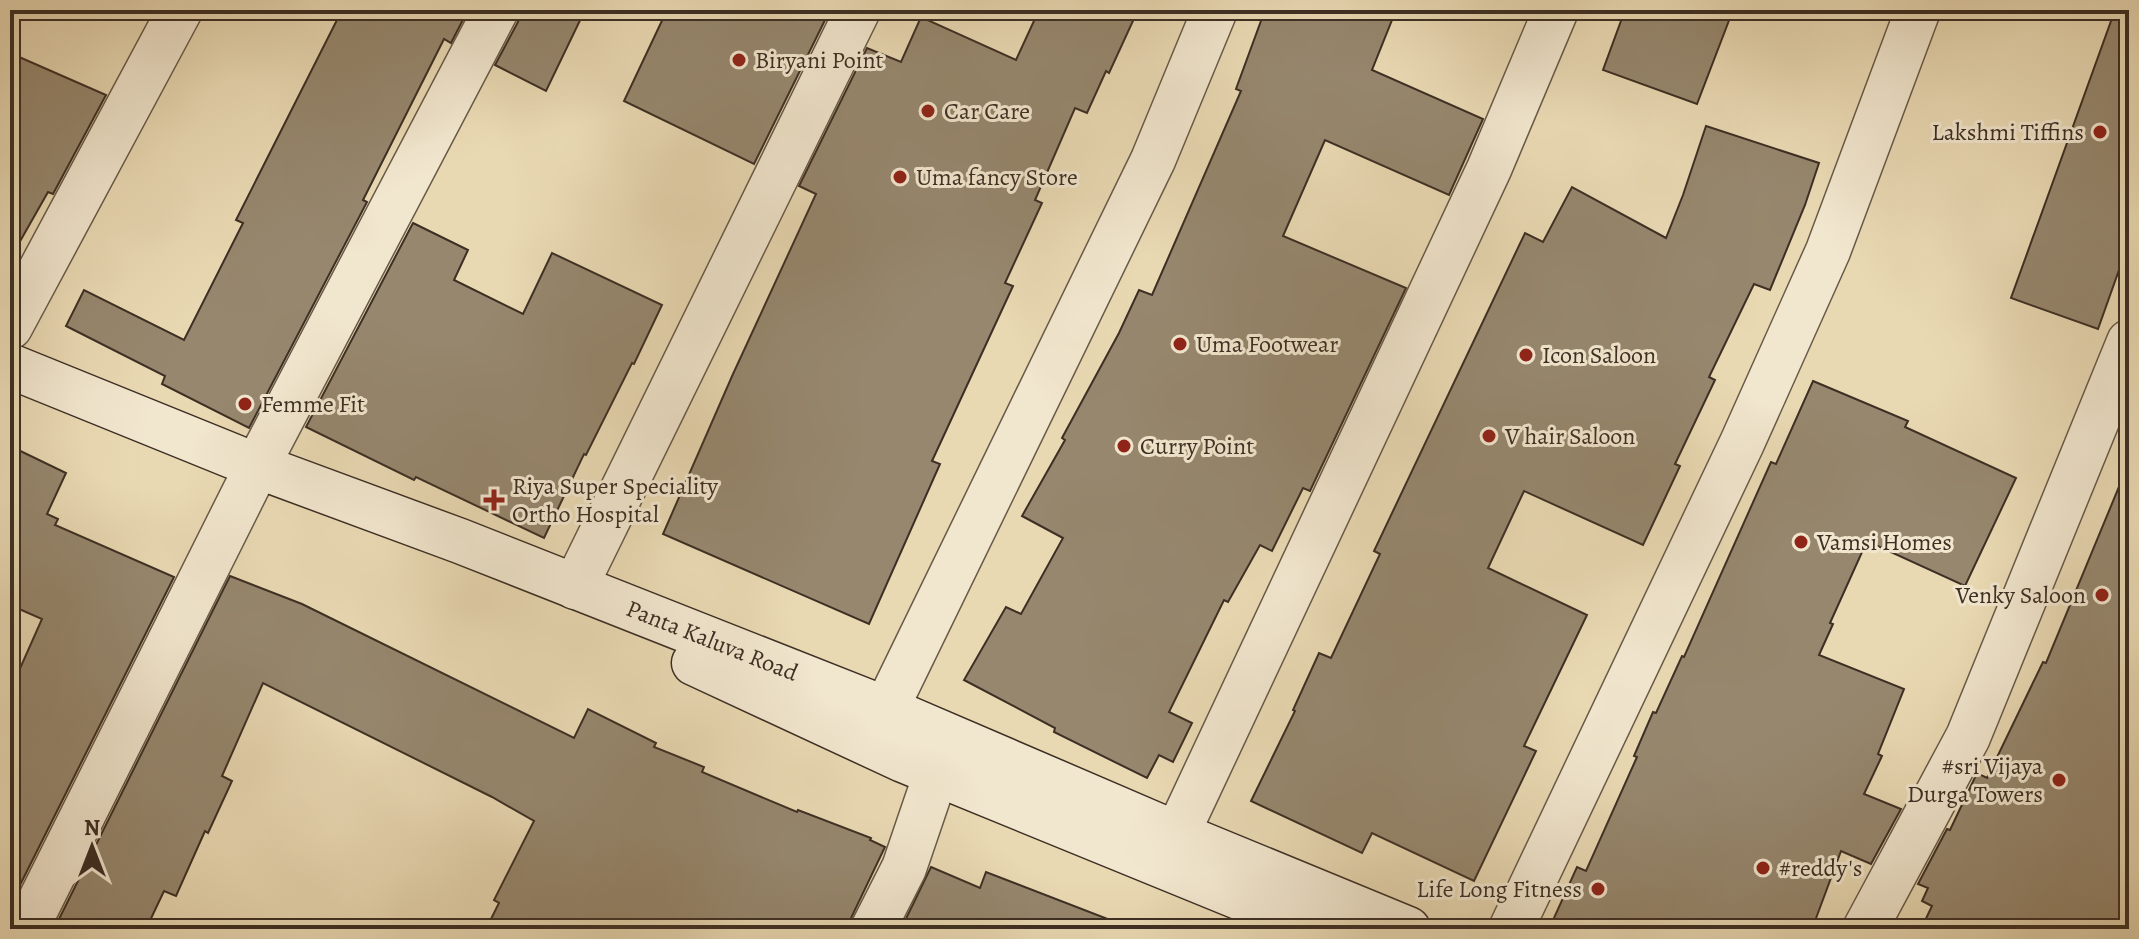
<svg xmlns="http://www.w3.org/2000/svg" width="2139" height="939" font-family="Alegreya,serif">
<style>
.building{fill:#96876e;stroke:#3d2f24;stroke-width:2}
.lines{fill:none;stroke-linecap:round;stroke-linejoin:round}
.street-casing{stroke:#685a48;stroke-width:47}
.secondary-casing{stroke:#3d2f24;stroke-width:47}
.street{stroke:#f1e6ce;stroke-width:44}
.secondary{stroke:#f1e6ce;stroke-width:44}
.poi-dot{fill:#8f2418;stroke:#f1e6ce;stroke-width:3}
.labels{text-anchor:middle;stroke-width:6;stroke-linejoin:round;paint-order:stroke}
.poi-label{font-size:24px;fill:#3d2f24;stroke:#f1e6ce;text-anchor:start}
.street-label{font-size:24px;fill:#3d2f24;stroke:#f1e6ce}
</style>
<rect width="100%" height="100%" fill="#e9d9b3"/>
<filter id="stains"><feTurbulence type="fractalNoise" baseFrequency=".0025" numOctaves="4"/><feColorMatrix values="0 0 0 0 .2 0 0 0 0 .09 0 0 0 0 .02 0 0 0 .5 -.17"/></filter>
<radialGradient id="worn" r=".72"><stop offset=".6" stop-color="#630" stop-opacity="0"/><stop offset="1" stop-color="#630" stop-opacity=".3"/></radialGradient>
<g class="building">
<polygon points="342,10 468,10 451,43 444,39 363,200 367,202 249,428 162,384 165,376 66,326 84,290 184,340 243,223 236,220"/>
<polygon points="521,10 585,10 546,91 495,65 518,22"/>
<polygon points="667,10 830,10 754,164 624,101"/>
<polygon points="1039,10 1138,10 1109,73 1106,71 1087,113 1075,108 1035,200 1042,203 1005,283 1013,286 932,461 940,464 869,624 663,534 733,374 816,194 799,186 867,48 901,62 921,17 1016,60"/>
<polygon points="1265,10 1396,10 1372,70 1483,119 1449,195 1325,140 1283,236 1406,288 1310,491 1303,488 1272,551 1260,545 1228,602 1224,600 1169,712 1192,723 1173,762 1159,755 1147,778 1054,732 1055,728 964,680 1006,607 1021,614 1063,538 1022,516 1065,440 1062,438 1119,333 1139,290 1152,295 1241,91 1236,89"/>
<polygon points="1625,10 1733,10 1697,104 1603,70"/>
<polygon points="2115,10 2129,10 2129,242 2098,329 2011,298"/>
<polygon points="10,53 106,95 53,194 48,192 10,259"/>
<polygon points="1706,126 1819,163 1805,205 1770,290 1754,284 1709,377 1715,380 1675,464 1680,466 1643,545 1524,491 1488,568 1587,615 1524,746 1536,751 1474,881 1372,833 1362,853 1251,801 1295,711 1293,710 1319,653 1331,658 1380,554 1374,551 1525,233 1543,242 1572,187 1666,238 1683,195"/>
<polygon points="413,223 468,250 454,280 523,314 552,253 662,305 634,364 632,363 586,455 584,454 544,538 416,477 414,480 306,427"/>
<polygon points="1813,381 1908,421 1905,427 2016,478 1965,586 1867,541 1830,623 1833,624 1819,655 1904,689 1878,754 1882,756 1864,794 1901,809 1871,864 1841,851 1812,929 1549,929 1577,867 1586,871 1637,757 1634,756 1653,712 1656,713 1682,656 1684,657 1771,462 1776,464"/>
<polygon points="10,446 66,473 47,514 58,519 55,525 174,577 18,889 10,884 10,691 42,619 10,605"/>
<polygon points="2128,465 2129,929 1921,929 1932,906 1922,901 1928,888 1918,884 1947,829 1950,830 1977,773 1987,778 2043,662 2046,663"/>
<polygon points="230,576 302,604 574,738 588,709 656,743 654,747 704,767 702,772 797,812 798,810 871,838 870,840 885,847 851,918 848,929 486,929 499,903 494,900 534,821 492,797 263,683 222,776 232,781 208,833 205,831 176,896 164,891 146,929 54,929"/>
<polygon points="931,867 980,888 986,872 1126,926 1125,929 901,929"/>
</g>
<g class="lines">
<g class="street-casing">
<g id="street">
<polyline points="10,327 180,10"/>
<polyline points="257,466 496,10"/>
<polyline points="575,587 858,10"/>
<polyline points="886,709 1153,160 1215,10"/>
<polyline points="1184,872 1177,834 1489,169 1556,10"/>
<polyline points="26,929 249,483"/>
<polyline points="873,929 904,868 936,774"/>
<polyline points="1511,929 1742,443 1828,251 1918,10"/>
<polyline points="1865,929 1968,737 2129,342"/>
</g>
</g>
<g class="secondary-casing">
<g id="secondary">
<path id="s1" d="M10 366 257 466 460 541 886 709 1177 834 1408 929"/>
<polyline points="694,663 903,760 1317,929"/>
</g>
</g>
<use href="#street" class="street"/>
<use href="#secondary" class="secondary"/>
</g>
<g class="poi-dot">
<circle cx="739" cy="60" r="8"/>
<circle cx="928" cy="111" r="8"/>
<circle cx="2100" cy="132" r="8"/>
<circle cx="900" cy="177" r="8"/>
<circle cx="1180" cy="344" r="8"/>
<circle cx="1526" cy="355" r="8"/>
<circle cx="245" cy="404" r="8"/>
<circle cx="1489" cy="436" r="8"/>
<circle cx="1124" cy="446" r="8"/>
<path d="M490 488h8v8h8v8h-8v8h-8v-8h-8v-8h8z"/>
<circle cx="1801" cy="542" r="8"/>
<circle cx="2102" cy="595" r="8"/>
<circle cx="2059" cy="780" r="8"/>
<circle cx="1763" cy="868" r="8"/>
<circle cx="1598" cy="889" r="8"/>
</g>
<g class="labels">
<g class="poi-label">
<text x="755" y="68">Biryani Point</text>
<text x="944" y="119">Car Care</text>
<text x="2084" y="140" text-anchor="end">Lakshmi Tiffins</text>
<text x="916" y="185">Uma fancy Store</text>
<text x="1196" y="352">Uma Footwear</text>
<text x="1542" y="363">Icon Saloon</text>
<text x="261" y="412">Femme Fit</text>
<text x="1505" y="444">V hair Saloon</text>
<text x="1140" y="454">Curry Point</text>
<text x="512" y="494">Riya Super Speciality<tspan x="512" dy="28">Ortho Hospital</tspan></text>
<text x="1817" y="550">Vamsi Homes</text>
<text x="2086" y="603" text-anchor="end">Venky Saloon</text>
<text x="2043" y="774" text-anchor="end">#sri Vijaya<tspan x="2043" dy="28">Durga Towers</tspan></text>
<text x="1779" y="876">#reddy's</text>
<text x="1582" y="897" text-anchor="end">Life Long Fitness</text>
</g>
<g class="street-label">
<text dy="8" stroke="none"><textPath href="#s1" startOffset="754">Panta Kaluva Road</textPath></text>
</g>
</g>
<rect width="2139" height="939" fill="none" stroke="#e9d9b3" stroke-width="40"/>
<rect x="12" y="12" width="2115" height="915" fill="none" stroke="#3d2f24" stroke-width="4"/>
<rect x="20" y="20" width="2099" height="899" fill="none" stroke="#3d2f24" stroke-width="2"/>
<g transform="translate(92 847)" stroke="#f1e6ce" stroke-width="6" paint-order="stroke">
<path d="M0-6L14 30L0 20L-14 30Z" fill="#3d2f24"/>
<text y="-12" font-size="22" font-weight="bold" text-anchor="middle" fill="#3d2f24">N</text>
</g>
<rect width="100%" height="100%" filter="url(#stains)"/>
<rect width="100%" height="100%" fill="url(#worn)"/>
</svg>
